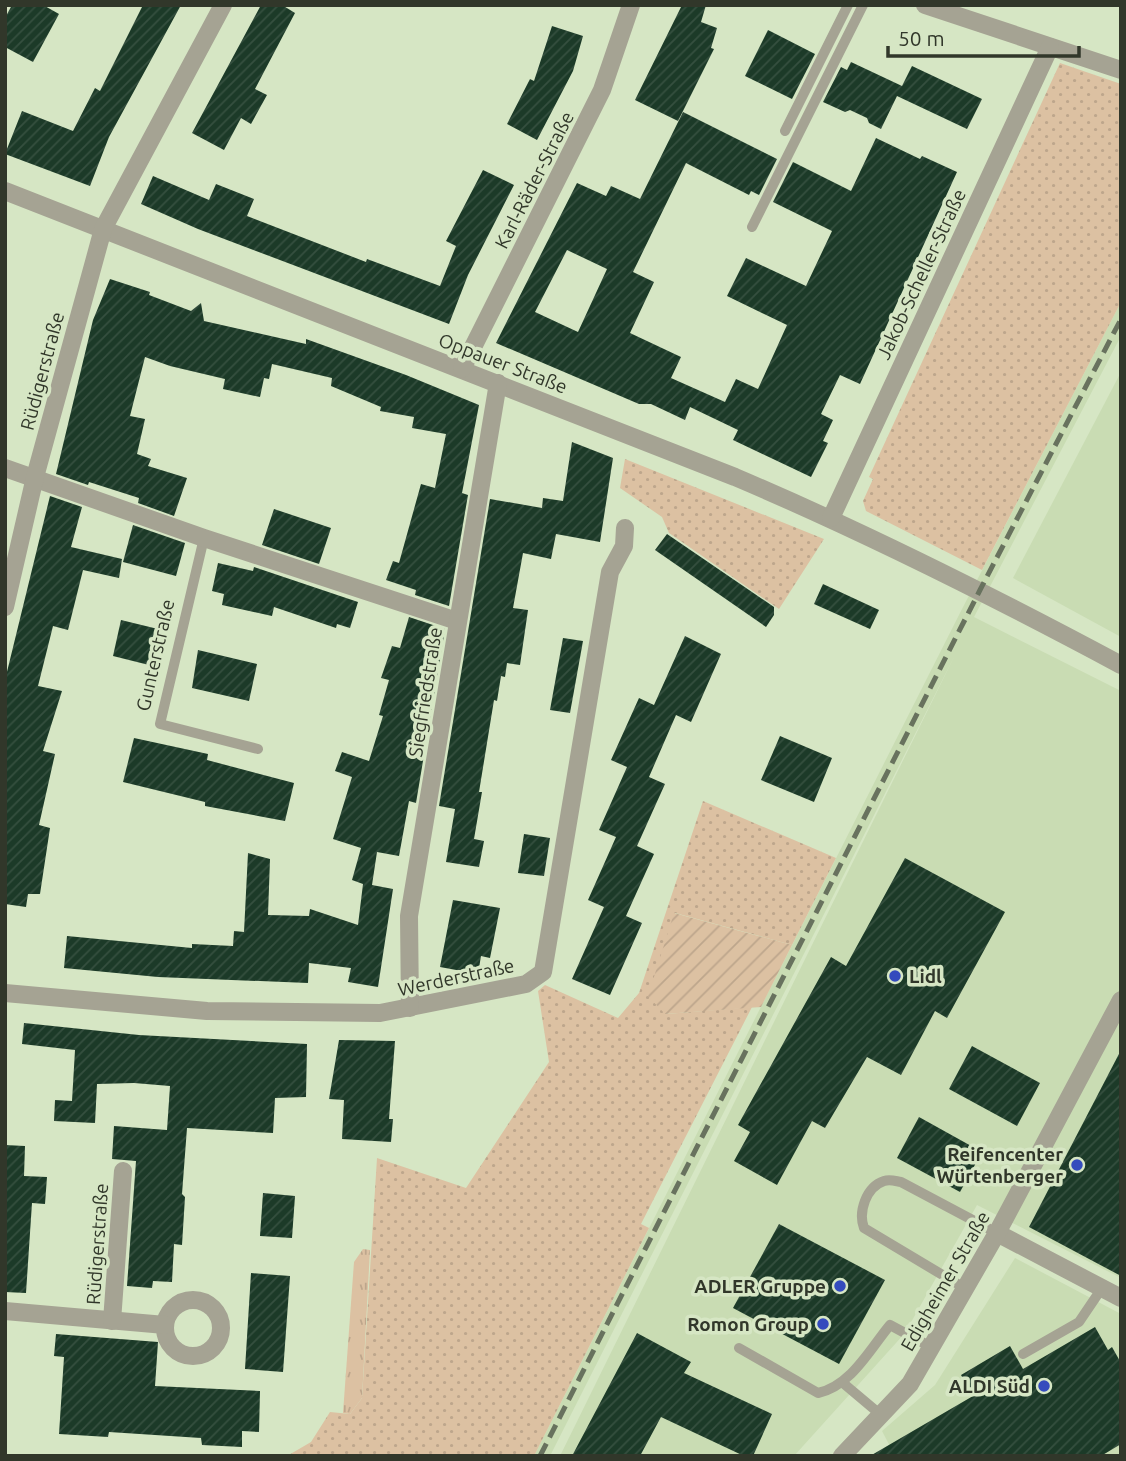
<svg xmlns="http://www.w3.org/2000/svg" width="1126" height="1461" font-family="Ubuntu,sans-serif">
<style>
.built{fill:#c9dcb3}
.grass{fill:url(#grass-dots)}
.park{fill:url(#park-tufts)}
.garden{fill:url(#garden-furrows)}
.building{fill:url(#building-hatch);fill-rule:evenodd}
.lines{fill:none;stroke-linecap:round;stroke-linejoin:round}
.service{stroke:#a5a393;stroke-width:10}
.minor{stroke:#a5a393;stroke-width:18}
.rail{stroke:#68725e;stroke-width:5;stroke-dasharray:14 7;stroke-linecap:butt}
.poi-dot{fill:#344bbd;stroke:#d6e6c4;stroke-width:2.5}
.labels{text-anchor:middle;stroke-width:7;stroke-linejoin:round;paint-order:stroke}
.street-label{font-size:19px;fill:#31372a;stroke:#d6e6c4}
.poi-label{font-size:19px;font-weight:bold;fill:#31372a;stroke:#d6e6c4;text-anchor:end}
</style>
<defs>
<pattern id="grass-dots" width="8" height="8" patternUnits="userSpaceOnUse" patternTransform="scale(1.75)"><rect width="8" height="8" fill="#dcc1a2"/><path d="M2 2h.1M6 6h.1" fill="none" stroke="#bda68c" stroke-width="1.8" stroke-linecap="round"/></pattern>
<pattern id="park-tufts" width="24" height="20" patternUnits="userSpaceOnUse" patternTransform="scale(1.75)"><rect width="24" height="20" fill="#dcc1a2"/><path d="M3 7l-1-3M5 7V3M7 7l1-3M15 17l-1-3M17 17v-4M19 17l1-3" fill="none" stroke="#bda68c"/></pattern>
<pattern id="garden-furrows" width="10" height="10" patternUnits="userSpaceOnUse" patternTransform="scale(1.75)"><rect width="10" height="10" fill="#dcc1a2"/><path d="M-1 1l2-2M0 10L10 0M9 11l2-2" fill="none" stroke="#bda68c"/></pattern>
<pattern id="building-hatch" width="6" height="6" patternUnits="userSpaceOnUse" patternTransform="scale(1.75)"><rect width="6" height="6" fill="#1c3a28"/><path d="M-1 1l2-2M0 6l6-6M5 7l2-2" fill="none" stroke="#354f3f"/></pattern>
</defs>
<rect width="100%" height="100%" fill="#d6e6c4"/>
<g class="built">
<polygon points="1121,302 1121,336 974,617 1121,691 1121,1278 977,1205 905,1333 794,1456 560,1456 955,655 550,1456 534,1456 961,611"/>
<polygon points="1121,372 1121,637 1013,578"/>
<polygon points="1015,1258 1121,1314 1121,1456 895,1456 882,1431 935,1385"/>
</g>
<g class="grass">
<polygon points="1060,63 1121,84 1121,302 982,570 866,511 863,501 873,479 869,477"/>
<polygon points="625,459 824,539 779,609 669,533 662,517 620,488"/>
<polygon points="703,801 836,858 792,945 675,913 666,1014 752,1007 641,1224 649,1228 534,1456 287,1456 311,1442 330,1412 350,1414 362,1398 377,1158 466,1188 549,1062 538,991 545,985 618,1018 639,993"/>
</g>
<polygon class="park" points="363,1249 370,1250 362,1398 350,1414 343,1413 354,1262"/>
<polygon class="garden" points="674,913 792,945 761,1007 665,1014 648,996"/>
<g class="building">
<polygon points="12,5 43,5 59,14 33,62 5,47 5,18"/>
<polygon points="143,5 181,5 109,137 90,186 5,154 22,111 73,131 95,88 100,91"/>
<polygon points="261,5 282,5 295,13 255,89 267,95 251,124 241,118 224,150 192,133"/>
<polygon points="682,5 706,5 701,22 717,28 711,48 714,49 678,121 635,100"/>
<polygon points="552,26 583,36 573,71 537,140 507,124 530,79 534,81"/>
<polygon points="768,30 815,54 792,99 745,76"/>
<polygon points="851,62 902,86 912,66 982,99 967,129 897,96 881,129 869,123 867,118 850,110 845,112 823,102 841,67 847,70"/>
<path d="M683 112 777 159 759 195 751 191 749 195 686 163 633 272 654 282 630 333 681 357 671 378 725 402 736 379 758 389 787 325 727 296 746 258 806 286 832 231 773 202 793 162 851 191 876 138 920 159 922 156 957 172 860 384 840 375 821 414 833 420 823 441 828 443 811 477 733 440 738 430 690 407 685 420 651 404H639L496 343 577 183 606 196 611 186 640 199ZM567 250 607 269 578 332 535 312Z"/>
<polygon points="483,170 514,185 468,275 449,324 198,229 141,204 153,176 209,200 216,184 254,199 247,216 366,262 367,259 440,286 456,246 446,241"/>
<polygon points="110,279 150,292 149,295 191,311 201,303 204,321 306,344 306,339 406,375 479,405 462,493 468,495 449,606 415,595 416,590 386,580 393,561 399,563 421,484 435,488 446,434 412,428 414,417 380,411 381,407 331,386 332,378 272,364 269,379 264,378 260,397 223,389 225,379 170,366 145,357 130,416 145,419 137,454 151,459 148,466 187,478 174,516 138,503 139,498 89,482 88,485 56,474 93,320"/>
<polygon points="572,442 613,458 600,542 556,534 551,559 523,553 513,608 528,610 520,665 507,663 505,677 501,676 497,701 494,700 479,792 482,792 474,839 484,841 479,867 446,862 455,809 439,806 490,499 542,508 543,498 563,501"/>
<polygon points="50,496 82,507 71,547 122,559 119,578 83,570 68,630 53,626 38,686 62,691 43,751 55,754 39,825 50,828 40,894 28,894 26,907 5,904 5,680"/>
<polygon points="274,509 331,528 319,564 262,545"/>
<polygon points="133,525 185,543 176,576 123,562"/>
<polygon points="667,534 774,607 774,615 766,627 655,550"/>
<polygon points="218,563 253,571 254,567 358,602 350,628 337,624 336,628 274,607 272,616 222,605 224,594 212,591"/>
<polygon points="823,584 879,610 870,629 814,604"/>
<polygon points="409,617 445,629 416,803 409,801 399,856 377,852 372,885 393,889 378,987 348,982 351,968 309,963 308,983 158,977 64,968 67,936 192,948 192,944 233,946 234,931 244,932 248,853 270,859 268,915 309,916 310,909 358,925 363,884 352,880 361,848 333,839 352,777 335,771 342,752 369,761 383,716 379,715 389,680 381,678 392,646 400,648"/>
<polygon points="121,620 158,629 149,665 113,656"/>
<polygon points="685,636 721,654 691,722 676,715 649,777 665,784 637,846 654,854 626,916 642,923 610,995 572,979 604,907 588,900 616,837 599,830 627,767 611,760 639,698 654,705"/>
<polygon points="563,638 583,641 570,713 550,710"/>
<polygon points="198,650 257,664 249,701 192,688"/>
<polygon points="780,736 832,758 814,802 761,780"/>
<polygon points="134,738 208,754 207,760 294,783 285,821 205,806 205,802 123,782"/>
<polygon points="524,834 550,838 544,876 518,873"/>
<polygon points="905,858 1005,912 947,1018 935,1011 901,1075 867,1057 825,1128 812,1121 777,1185 734,1161 750,1132 738,1125 831,957 846,966"/>
<polygon points="453,900 500,908 490,958 481,956 478,974 440,967"/>
<polygon points="24,1023 139,1035 307,1044 306,1097 275,1098 273,1133 187,1128 182,1194 185,1197 182,1245 174,1244 172,1282 153,1281 152,1288 127,1286 136,1161 112,1159 114,1126 167,1130 170,1086 134,1083 97,1084 95,1123 54,1121 55,1100 72,1101 75,1050 22,1044"/>
<polygon points="339,1040 395,1041 389,1119 393,1119 391,1142 342,1139 344,1100 329,1099"/>
<polygon points="972,1046 1040,1083 1017,1126 949,1089"/>
<polygon points="1121,1050 1121,1276 1029,1227"/>
<polygon points="919,1117 982,1152 960,1192 897,1158"/>
<polygon points="5,1145 25,1146 24,1176 47,1177 45,1204 32,1203 26,1293 5,1292"/>
<polygon points="263,1193 295,1196 292,1238 260,1236"/>
<polygon points="779,1224 885,1280 839,1364 733,1308"/>
<polygon points="251,1273 290,1276 283,1372 245,1369"/>
<polygon points="1095,1327 1108,1350 1112,1347 1121,1363 1121,1444 1101,1456 870,1456 973,1396 961,1375 1010,1346 1023,1369"/>
<polygon points="637,1333 691,1362 684,1373 772,1414 753,1456 744,1456 661,1417 640,1456 572,1456"/>
<polygon points="56,1334 158,1342 155,1386 260,1391 259,1432 242,1431 242,1447 202,1445 201,1438 109,1432 108,1437 59,1434 64,1357 54,1356"/>
</g>
<g class="lines">
<g class="service">
<polyline points="785,131 848,5"/>
<polyline points="752,227 863,5"/>
<polyline points="204,538 160,724 258,749"/>
<path d="M966 1289 864 1228C858 1212 866 1187 884 1181 890 1179 895 1181 901 1182L997 1233"/>
<path d="M739 1348 818 1393C851 1386 870 1349 890 1325L931 1347"/>
<polyline points="1023,1354 1079,1322 1102,1288"/>
<polyline points="843,1383 881,1415"/>
</g>
<g class="minor">
<polyline points="925,5 1121,70"/>
<path d="M5 191 735 477C867 533 994 597 1121 665"/>
<polyline points="462,369 602,90 631,5"/>
<polyline points="5,468 204,538 457,621"/>
<polyline points="831,518 1050,47"/>
<polyline points="5,607 35,477 103,229 223,5"/>
<polyline points="5,993 207,1011 380,1013 526,984 543,972 610,572 624,546 625,528"/>
<polyline points="410,1008 409,916 498,383"/>
<polyline points="997,1233 1121,1298"/>
<circle cx="193" cy="1328" r="28"/>
<polyline points="5,1311 165,1325"/>
<polyline points="112,1321 123,1171"/>
<polyline points="842,1456 910,1384 997,1233 1121,1000"/>
</g>
<polyline class="rail" points="540,1456 980,590 1121,319"/>
</g>
<g class="poi-dot">
<circle cx="895" cy="976" r="7"/>
<circle cx="1077" cy="1165" r="7"/>
<circle cx="840" cy="1286" r="7"/>
<circle cx="823" cy="1324" r="7"/>
<circle cx="1044" cy="1386" r="7"/>
</g>
<g class="labels">
<g class="street-label">
<text transform="translate(534 180) rotate(-63)" y="7">Karl-Räder-Straße</text>
<text transform="translate(921 274) rotate(-65)" y="7">Jakob-Scheller-Straße</text>
<text transform="translate(503 363) rotate(21)" y="7">Oppauer Straße</text>
<text transform="translate(42 371) rotate(-75)" y="7">Rüdigerstraße</text>
<text transform="translate(155 655) rotate(-77)" y="7">Gunterstraße</text>
<text transform="translate(425 692) rotate(-81)" y="7">Siegfriedstraße</text>
<text transform="translate(456 977) rotate(-12)" y="7">Werderstraße</text>
<text transform="translate(97 1244) rotate(-86)" y="7">Rüdigerstraße</text>
<text transform="translate(945 1281) rotate(-60)" y="7">Edigheimer Straße</text>
</g>
<g class="poi-label">
<text x="909" y="983" text-anchor="start">Lidl</text>
<text x="1063" y="1161">Reifencenter<tspan x="1063" dy="22">Würtenberger</tspan></text>
<text x="826" y="1293">ADLER Gruppe</text>
<text x="809" y="1331">Romon Group</text>
<text x="1030" y="1393">ALDI Süd</text>
</g>
</g>
<rect width="1126" height="1461" fill="none" stroke="#31372a" stroke-width="14"/>
<path d="M888 46v10h191v-10" fill="none" stroke="#31372a" stroke-width="3.5"/>
<text x="898" y="46" font-size="21" fill="#31372a" stroke="#d6e6c4" stroke-width="5" paint-order="stroke">50 m</text>
</svg>
